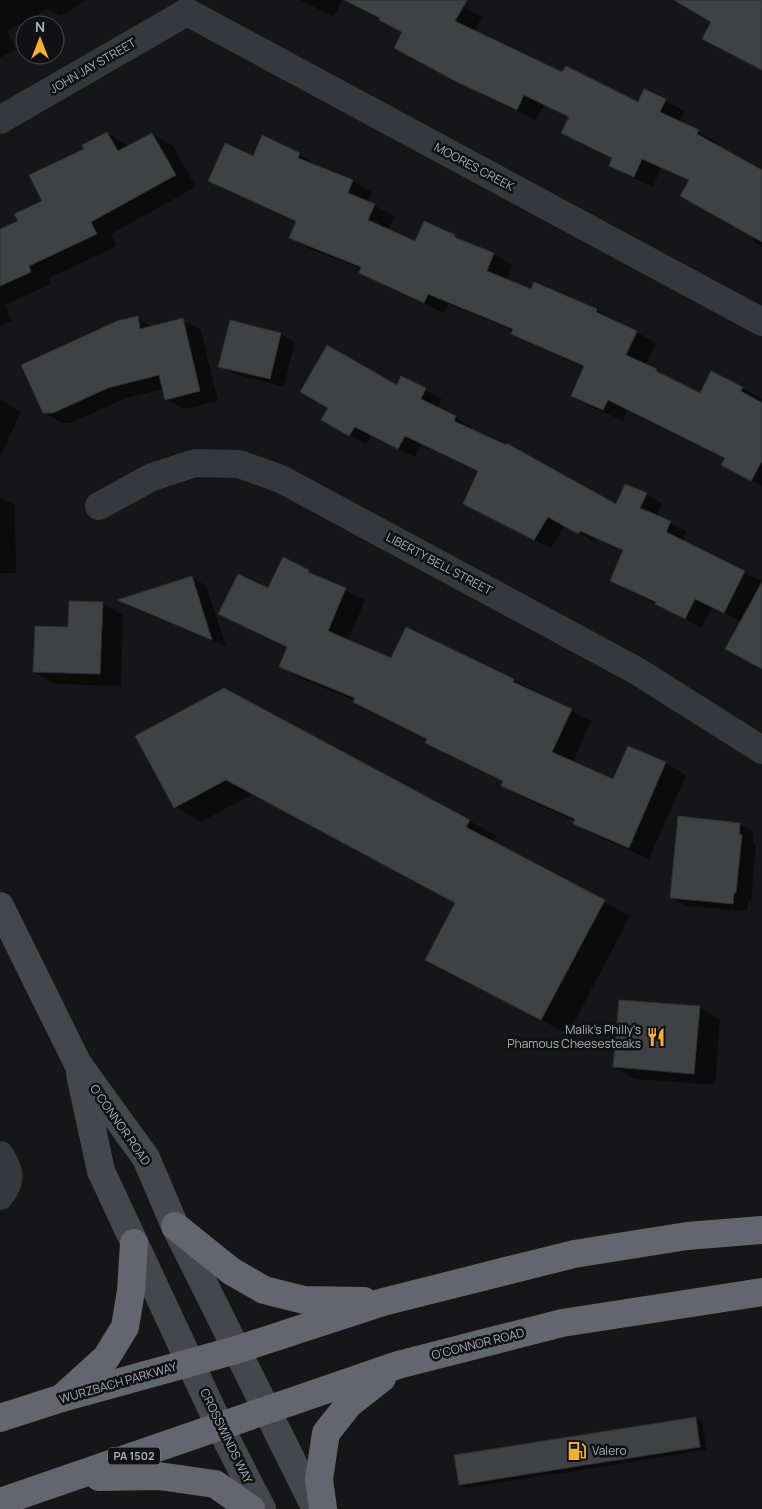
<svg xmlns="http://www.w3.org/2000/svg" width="762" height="1509" font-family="Manrope,sans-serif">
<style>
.shadow{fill:#0007;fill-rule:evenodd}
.building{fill:#404145;stroke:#303034}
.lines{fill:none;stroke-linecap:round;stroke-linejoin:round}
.street{stroke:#37383d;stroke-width:28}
.secondary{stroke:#45474d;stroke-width:28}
.highway{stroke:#63666e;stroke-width:28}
.labels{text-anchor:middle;stroke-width:5;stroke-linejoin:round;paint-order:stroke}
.shield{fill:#111113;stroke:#7b7e86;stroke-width:1}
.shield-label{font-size:11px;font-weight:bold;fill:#a8adb8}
.street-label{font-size:12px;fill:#a8adb8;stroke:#111113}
.poi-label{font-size:12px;fill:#a8adb8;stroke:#111113;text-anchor:end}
</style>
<rect width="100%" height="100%" fill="#161618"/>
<g class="shadow">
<polygon points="0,0 87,0 61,16 48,9 7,31 16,49 0,58"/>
<polygon points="300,0 342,0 334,17"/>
<polygon points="343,0 451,0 482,17 474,32 563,74 639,104 645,91 685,111 679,122 717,142 716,146 762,172 762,247 753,241 755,237 690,181 661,168 653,187 629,176 610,165 613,159 563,133 570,118 544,105 536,120 477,92 414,58 403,33 381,19"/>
<polygon points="107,133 129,146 152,134 173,146 196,187 111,234 117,246 49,278 51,284 5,305 12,321 0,326 0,231 19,222 43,201 86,150"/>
<polygon points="299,154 319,166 318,167 353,181 372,192 368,202 394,216 388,230 416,243 425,223 466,243 493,254 513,265 507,280 532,290 597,310 656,343 646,365 676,381 675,382 700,395 742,388 762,399 760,403 762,404 762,486 742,476 726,459 627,410 623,421 592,407 572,396 585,368 532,344 513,333 514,331 448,304 444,313 380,283 360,272 362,269 310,249 290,238 296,222 229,191 209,180 253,157"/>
<polygon points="137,318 153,327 182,320 201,330 218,401 184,409 166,399 164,389 126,398 71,423 62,423 44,412"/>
<polygon points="281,334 295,342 284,387 234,374 219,366"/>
<polygon points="402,378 442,399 437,408 472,427 470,430 617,506 646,494 662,503 657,516 686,531 682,541 761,581 753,597 762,602 762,668 742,622 712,607 702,628 611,581 624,552 597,539 595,542 565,525 551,548 481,513 479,472 421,445 415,457 371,436 366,444 323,419 397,386"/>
<polygon points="0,400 21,411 0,457"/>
<polygon points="0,497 15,505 16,573 0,573"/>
<polygon points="308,571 365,600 348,641 392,659 407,629 514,680 591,721 573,762 614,781 628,747 666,763 686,775 649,859 594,835 574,823 575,821 522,797 502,785 504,782 447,754 427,743 428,740 375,713 355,702 356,701 300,678 281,666 288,649 220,614"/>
<polygon points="192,577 206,586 226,646 133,608 120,601"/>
<polygon points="102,603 123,615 121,686 55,684 34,672 70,628"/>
<polygon points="224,690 470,821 496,836 492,842 630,916 568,1034 453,974 456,903 253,794 201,822 175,807"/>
<path d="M740 824 754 832 753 842 756 844 751 900H748L747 911 685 906 671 897ZM738 829H741L740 840Z"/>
<polygon points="699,1007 720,1020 715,1085 635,1079 614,1067"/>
<polygon points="695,1418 702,1422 707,1450 467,1488 460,1484"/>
</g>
<g class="building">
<polygon points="344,0 467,0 455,21 562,72 566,66 638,102 644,89 666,99 660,112 699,130 697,134 762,170 762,242 680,196 689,180 642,159 634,177 609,166 612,158 561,133 569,117 524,95 517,110 457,82 394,48 402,32 379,20 380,18"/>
<polygon points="674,0 762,0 762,70 702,39 711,22"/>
<polygon points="107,132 118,151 152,133 176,175 91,222 97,234 29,266 31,272 0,286 0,229 18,221 14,214 42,201 29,175 84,149 82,145"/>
<polygon points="262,135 300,153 298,158 353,180 348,193 375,204 368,220 415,241 424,221 455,235 454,237 494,253 487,271 531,289 534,282 597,309 596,312 637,331 626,355 657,369 656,371 700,393 711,371 743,387 741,391 762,403 762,461 751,481 721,465 725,458 608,400 603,410 571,396 584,366 511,334 513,329 428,294 424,303 359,273 361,267 289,238 296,221 208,181 225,143 253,156"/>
<polygon points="138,316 140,329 183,318 200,391 165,400 159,375 108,388 53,413 43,413 21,365 117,321"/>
<polygon points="230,320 281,333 270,379 218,367"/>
<polygon points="327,345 397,385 401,376 426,388 421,399 456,416 454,421 506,445 506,443 616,504 625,484 647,493 640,508 671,521 666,532 745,571 724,613 695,599 685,619 655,604 656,602 610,581 623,550 580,531 578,534 548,517 534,540 463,504 478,471 405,436 398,449 355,427 349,436 321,420 328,408 300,392"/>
<polygon points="283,557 309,570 308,572 346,588 328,631 391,658 406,627 514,679 513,682 572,709 552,752 613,779 628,746 666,762 629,848 573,824 575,819 501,786 503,781 425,743 427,739 353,702 355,698 279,667 287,647 218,614 238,574 268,588"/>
<polygon points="192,576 212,640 117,600"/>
<polygon points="762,582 762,669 725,649"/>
<polygon points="69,601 103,602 100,674 33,672 35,626 68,627"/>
<polygon points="224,688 470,820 466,827 605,900 541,1020 425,960 455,903 226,780 174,808 135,736"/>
<polygon points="678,816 740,823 739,834 742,835 736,893 734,893 733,904 670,898"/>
<polygon points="619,1000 700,1006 694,1074 613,1067"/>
<polygon points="696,1417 700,1447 459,1485 454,1455"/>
</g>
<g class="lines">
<g class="street">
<polyline points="0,120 187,12 762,322"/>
<polyline points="99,506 152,477 195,463 239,464 281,479 637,671 762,750"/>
<path d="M0 1155C10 1171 13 1180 0 1196"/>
</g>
<g class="secondary">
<polyline points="0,906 78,1064 146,1158 175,1226 316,1509"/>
<polyline points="80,1074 101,1171 220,1427 262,1509"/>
</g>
<g class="highway">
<polyline points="175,1226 231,1271 264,1290 304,1300 364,1301"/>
<polyline points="65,1395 106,1358 125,1327 131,1291 134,1243"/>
<polyline points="0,1418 62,1398 236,1350 383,1302 542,1262 574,1254 687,1236 762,1230"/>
<polyline points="99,1477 159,1476 215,1484 251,1509"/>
<polyline points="0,1502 398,1365 562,1323 762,1292"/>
<polyline points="323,1509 319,1479 326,1433 349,1404 382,1378"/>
</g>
</g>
<defs>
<g id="restaurant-bare" transform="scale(1.5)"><path d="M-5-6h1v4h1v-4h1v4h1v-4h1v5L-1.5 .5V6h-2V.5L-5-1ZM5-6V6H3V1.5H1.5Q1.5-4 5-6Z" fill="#f2b134" stroke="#111113" stroke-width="2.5" paint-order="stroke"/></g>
<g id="fuel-bare" transform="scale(1.5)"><path d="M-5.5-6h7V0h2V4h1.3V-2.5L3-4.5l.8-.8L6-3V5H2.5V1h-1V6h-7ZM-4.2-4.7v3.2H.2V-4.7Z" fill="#f2b134" stroke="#111113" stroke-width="2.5" paint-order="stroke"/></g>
</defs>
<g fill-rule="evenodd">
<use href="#restaurant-bare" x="656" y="1037"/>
<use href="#fuel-bare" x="577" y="1451"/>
</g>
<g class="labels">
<rect class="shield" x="108" y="1447.5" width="52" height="17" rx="4"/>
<g class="shield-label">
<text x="134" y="1460">PA 1502</text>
</g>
<g class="street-label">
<text transform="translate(93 66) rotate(-30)" y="4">JOHN JAY STREET</text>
<text transform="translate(474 167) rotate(28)" y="4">MOORES CREEK</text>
<text transform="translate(439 564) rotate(28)" y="4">LIBERTY BELL STREET</text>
<text transform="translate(120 1125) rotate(55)" y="4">O'CONNOR ROAD</text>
<text transform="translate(478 1344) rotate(-14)" y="4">O'CONNOR ROAD</text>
<text transform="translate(118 1383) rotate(-16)" y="4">WURZBACH PARKWAY</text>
<text transform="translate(226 1436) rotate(64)" y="4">CROSSWINDS WAY</text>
</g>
<g class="poi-label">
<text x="641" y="1034">Malik's Philly's<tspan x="641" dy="14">Phamous Cheesesteaks</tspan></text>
<text x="592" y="1455" text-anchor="start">Valero</text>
</g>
</g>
<g transform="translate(40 40)"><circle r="24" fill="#111113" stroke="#4d4f55"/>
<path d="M0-4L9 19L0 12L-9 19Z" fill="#f2b134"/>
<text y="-8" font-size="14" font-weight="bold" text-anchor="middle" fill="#a8adb8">N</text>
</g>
</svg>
